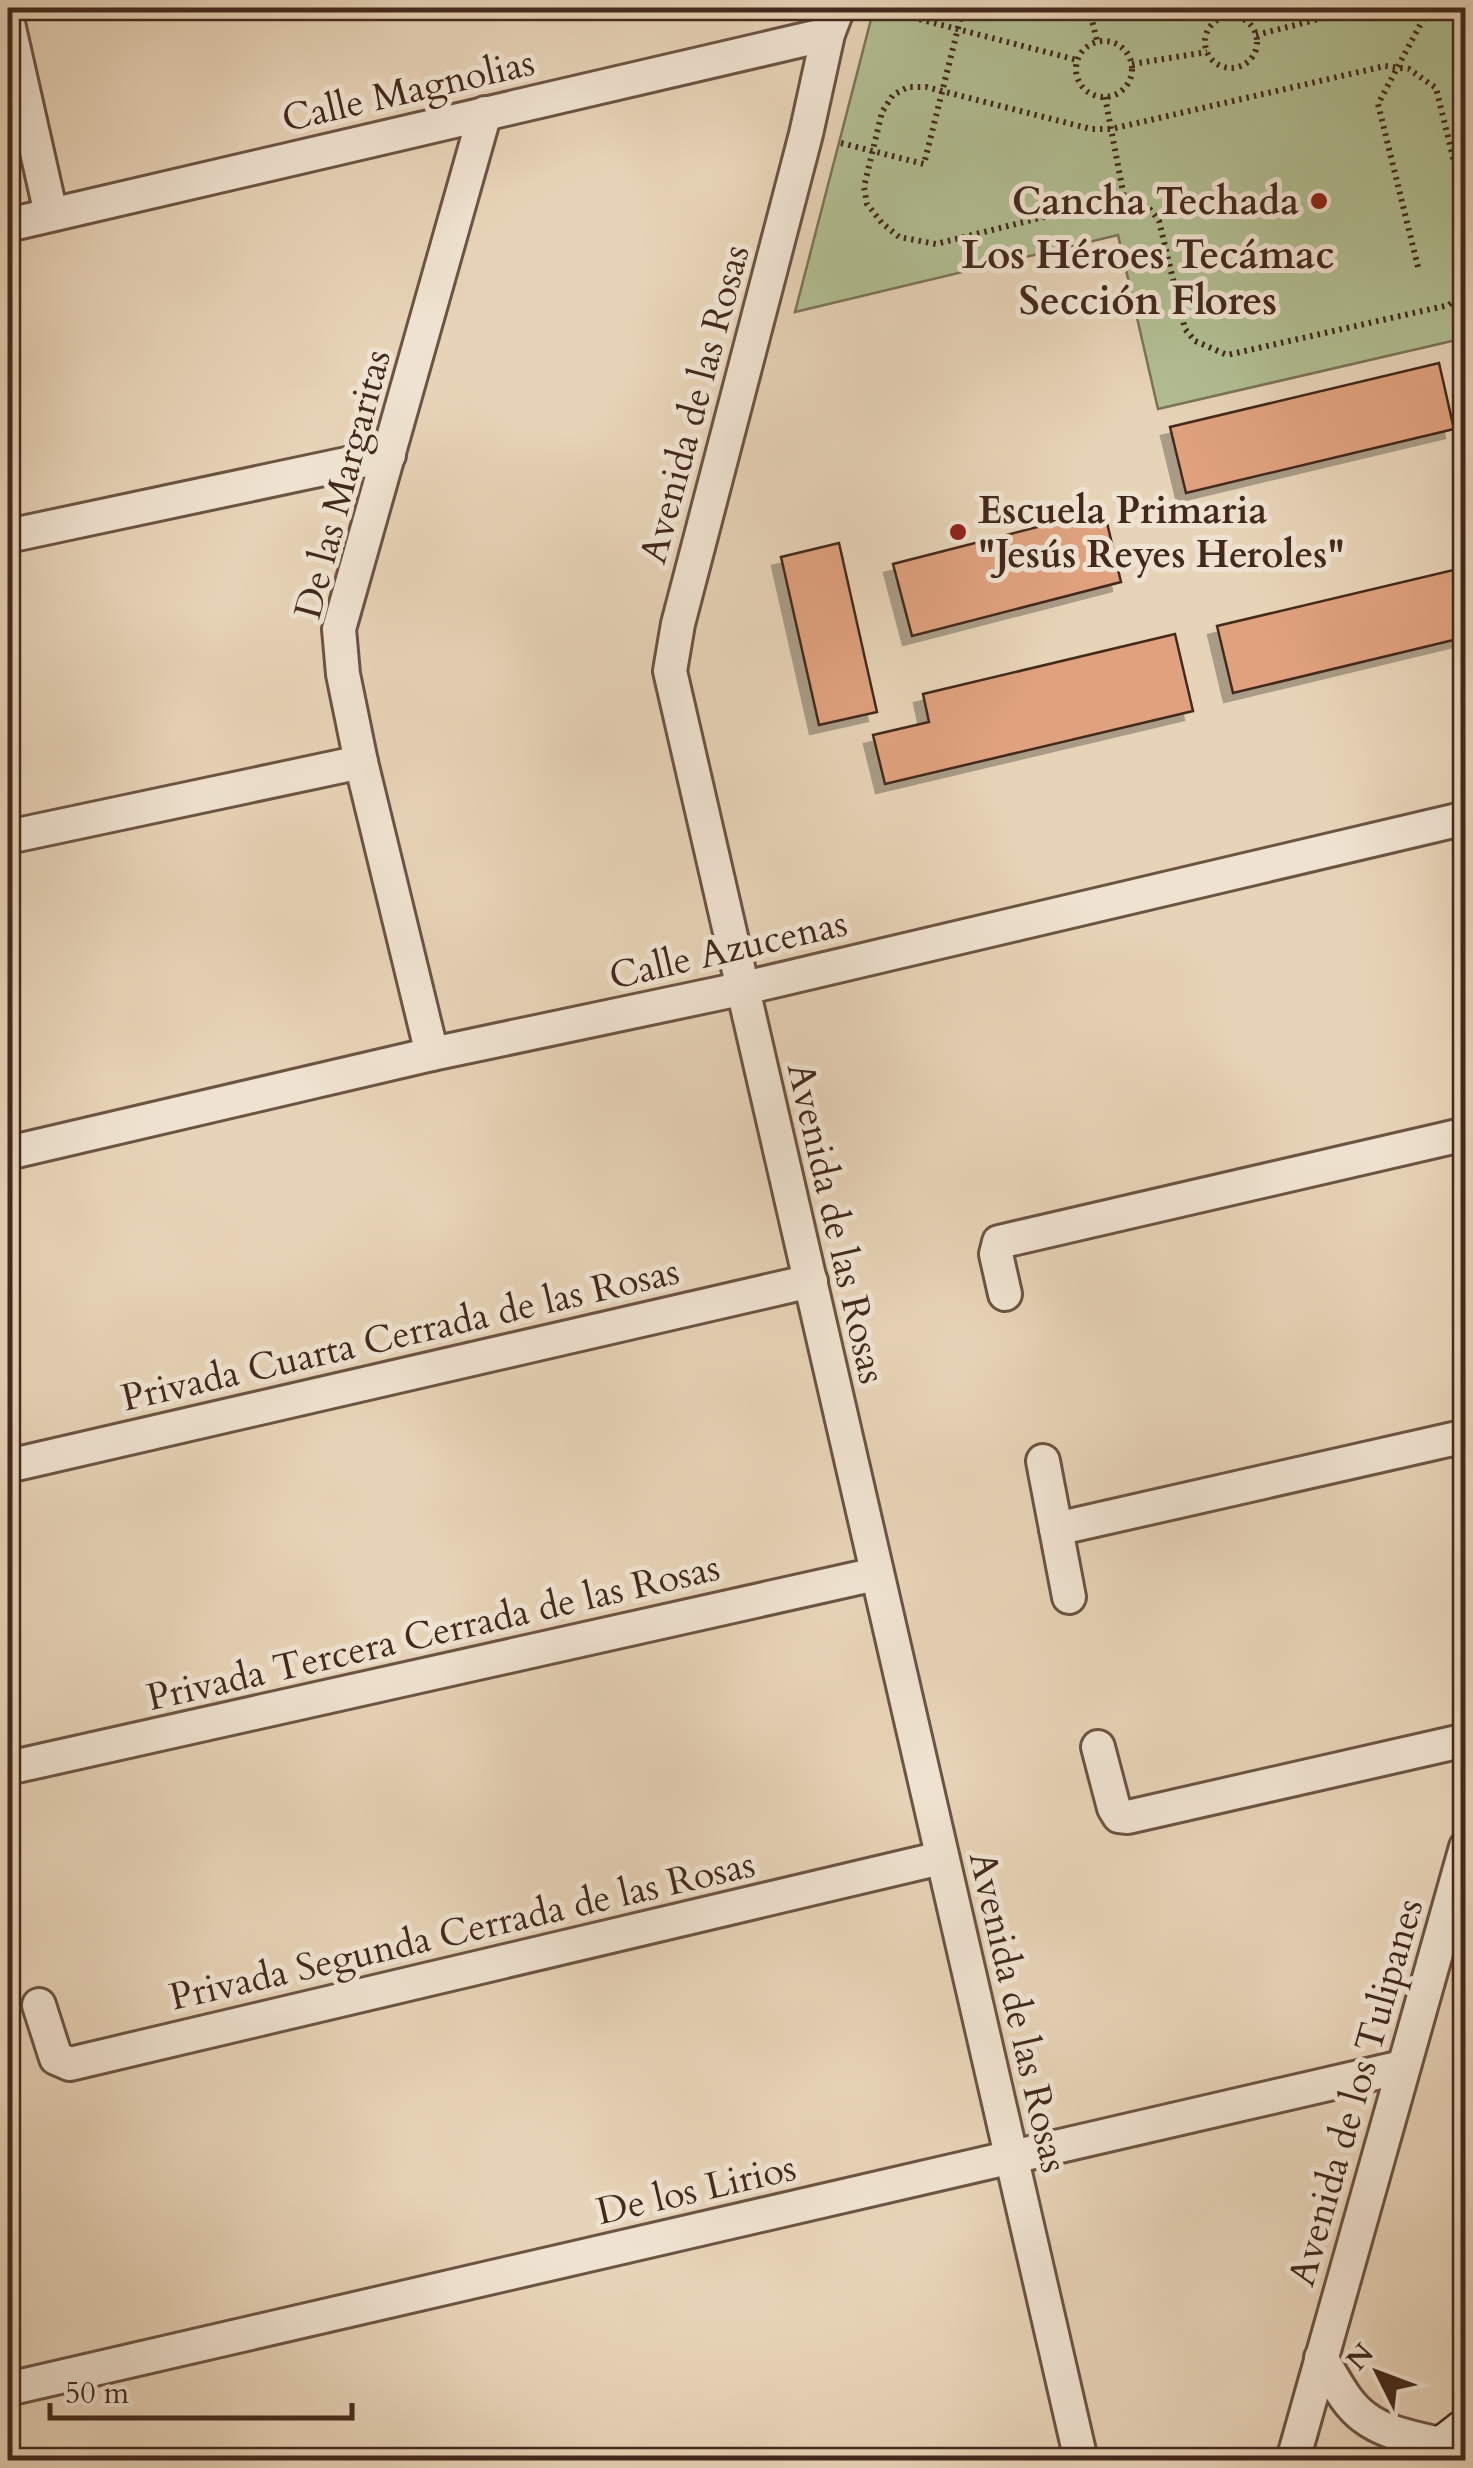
<svg xmlns="http://www.w3.org/2000/svg" width="1473" height="2468" font-family="Cardo,serif">
<style>
.green{fill:#b1be92;stroke:#7a7457;stroke-width:2.5}
.building{fill:#dfa17e;stroke:#43291c;stroke-width:2.5;filter:url(#shadow)}
.lines{fill:none;stroke-linecap:round;stroke-linejoin:round}
.street-casing{stroke:#6c5443;stroke-width:38}
.secondary-casing{stroke:#43291c;stroke-width:50}
.path{stroke:#43291c;stroke-width:6;stroke-dasharray:2.5 5;stroke-linecap:butt}
.street{stroke:#efe2d0;stroke-width:32}
.secondary{stroke:#efe2d0;stroke-width:45}
.poi-dot{fill:#8f2418;stroke:#efe2d0;stroke-width:4}
.labels{text-anchor:middle;stroke-width:10;stroke-linejoin:round;paint-order:stroke}
.street-label{font-size:38px;fill:#43291c;stroke:#efe2d0}
.poi-label{font-size:38px;font-weight:bold;fill:#43291c;stroke:#efe2d0;text-anchor:end}
.neighbourhood-label{font-size:40px;font-weight:bold;fill:#43291c;stroke:#efe2d0}
</style>
<defs>
<filter id="shadow"><feDropShadow dx="-9" dy="9" stdDeviation="0" flood-color="#0004"/></filter>
</defs>
<rect width="100%" height="100%" fill="#e7d3b7"/>
<filter id="stains"><feTurbulence type="fractalNoise" baseFrequency=".002" numOctaves="4"/><feColorMatrix values="0 0 0 0 .2 0 0 0 0 .09 0 0 0 0 .02 0 0 0 .5 -.17"/></filter>
<radialGradient id="worn" r=".72"><stop offset=".6" stop-color="#630" stop-opacity="0"/><stop offset="1" stop-color="#630" stop-opacity=".3"/></radialGradient>
<polygon class="green" points="874,8 1459,8 1466,24 1465,338 1158,409 1118,235 795,312"/>
<g class="building">
<polygon points="1439,363 1454,429 1186,493 1170,427"/>
<polygon points="1104,510 1121,582 912,636 893,564"/>
<polygon points="839,543 877,712 819,725 781,557"/>
<polygon points="1466,567 1466,637 1233,693 1217,626"/>
<polygon points="1175,634 1193,711 885,784 873,735 929,722 923,694"/>
</g>
<g class="lines">
<g class="street-casing">
<g id="street">
<polyline points="838,8 828,34 806,134 678,624 670,671 1081,2460"/>
<polyline points="8,23 51,214"/>
<polyline points="8,225 828,34"/>
<polyline points="8,536 389,455"/>
<polyline points="8,837 361,762"/>
<polyline points="432,1054 361,762 343,674 339,629 485,113"/>
<polyline points="8,1153 432,1054 740,989 1466,818"/>
<polyline points="1005,1294 996,1254 999,1242 1466,1134"/>
<polyline points="1043,1461 1069,1597"/>
<polyline points="8,1466 811,1281"/>
<polyline points="1056,1529 1466,1436"/>
<polyline points="1098,1747 1114,1808 1119,1816 1128,1817 1466,1740"/>
<polyline points="8,1768 876,1574"/>
<polyline points="39,2005 56,2058 70,2064 941,1858"/>
<path d="M1321 2358C1334 2378 1345 2403 1364 2417 1387 2435 1421 2439 1448 2446"/>
<polyline points="8,2389 1402,2067"/>
<polyline points="1293,2460 1466,1847"/>
</g>
</g>
<g class="secondary-casing">
<polyline id="secondary" points="1430,2460 1466,2432"/>
</g>
<g class="path">
<polyline points="876,8 1077,60"/>
<polyline points="1089,8 1097,41"/>
<circle cx="1231" cy="42" r="26"/>
<polyline points="1256,35 1362,8"/>
<circle cx="1104" cy="69" r="28"/>
<polyline points="1132,64 1207,52"/>
<polyline points="1105,97 1124,197"/>
<polyline points="841,143 924,164 963,8"/>
<path d="M1466 210 1436 88 1409 69 1385 66 1111 129H1091L926 87H908L893 95 882 112 864 187 867 204 882 223 899 237 936 244 1124 197C1142 200 1149 206 1159 221L1185 329 1195 341 1227 355 1449 305 1466 291"/>
<polyline points="1418,267 1378,104 1429,8"/>
</g>
<use href="#street" class="street"/>
<use href="#secondary" class="secondary"/>
</g>
<g class="poi-dot">
<circle cx="1319" cy="201" r="10"/>
<circle cx="958" cy="532" r="10"/>
</g>
<g class="labels">
<g class="street-label">
<text transform="translate(408 90) rotate(-13)" y="13">Calle Magnolias</text>
<text transform="translate(694 404) rotate(-75)" y="13">Avenida de las Rosas</text>
<text transform="translate(342 484) rotate(-75)" y="13">De las Margaritas</text>
<text transform="translate(728 949) rotate(-13)" y="13">Calle Azucenas</text>
<text transform="translate(837 1223) rotate(77)" y="13">Avenida de las Rosas</text>
<text transform="translate(400 1334) rotate(-13)" y="13">Privada Cuarta Cerrada de las Rosas</text>
<text transform="translate(433 1632) rotate(-13)" y="13">Privada Tercera Cerrada de las Rosas</text>
<text transform="translate(462 1930) rotate(-13)" y="13">Privada Segunda Cerrada de las Rosas</text>
<text transform="translate(1019 2012) rotate(77)" y="13">Avenida de las Rosas</text>
<text transform="translate(1355 2092) rotate(-74)" y="13">Avenida de los Tulipanes</text>
<text transform="translate(696 2189) rotate(-13)" y="13">De los Lirios</text>
</g>
<g class="poi-label">
<text x="1299" y="214">Cancha Techada</text>
<text x="978" y="523" text-anchor="start">Escuela Primaria<tspan x="978" dy="44">"Jesús Reyes Heroles"</tspan></text>
</g>
<g class="neighbourhood-label">
<text x="1148" y="268">Los Héroes Tecámac<tspan x="1148" dy="46">Sección Flores</tspan></text>
</g>
</g>
<rect width="1473" height="2468" fill="none" stroke="#e7d3b7" stroke-width="40"/>
<rect x="10" y="10" width="1453" height="2448" fill="none" stroke="#43291c" stroke-width="5"/>
<rect x="20" y="20" width="1433" height="2428" fill="none" stroke="#43291c" stroke-width="2.5"/>
<g transform="translate(1378 2373) rotate(312)" stroke="#efe2d0" stroke-width="8" paint-order="stroke">
<path d="M0-8L18 38L0 25L-18 38Z" fill="#43291c"/>
<text y="-15" font-size="28" font-weight="bold" text-anchor="middle" fill="#43291c">N</text>
</g>
<path d="M50 2403v15h302v-15" fill="none" stroke="#43291c" stroke-width="5"/>
<text x="65" y="2403" font-size="30" fill="#43291c" stroke="#efe2d0" stroke-width="8" paint-order="stroke">50 m</text>
<rect width="100%" height="100%" filter="url(#stains)"/>
<rect width="100%" height="100%" fill="url(#worn)"/>
</svg>
